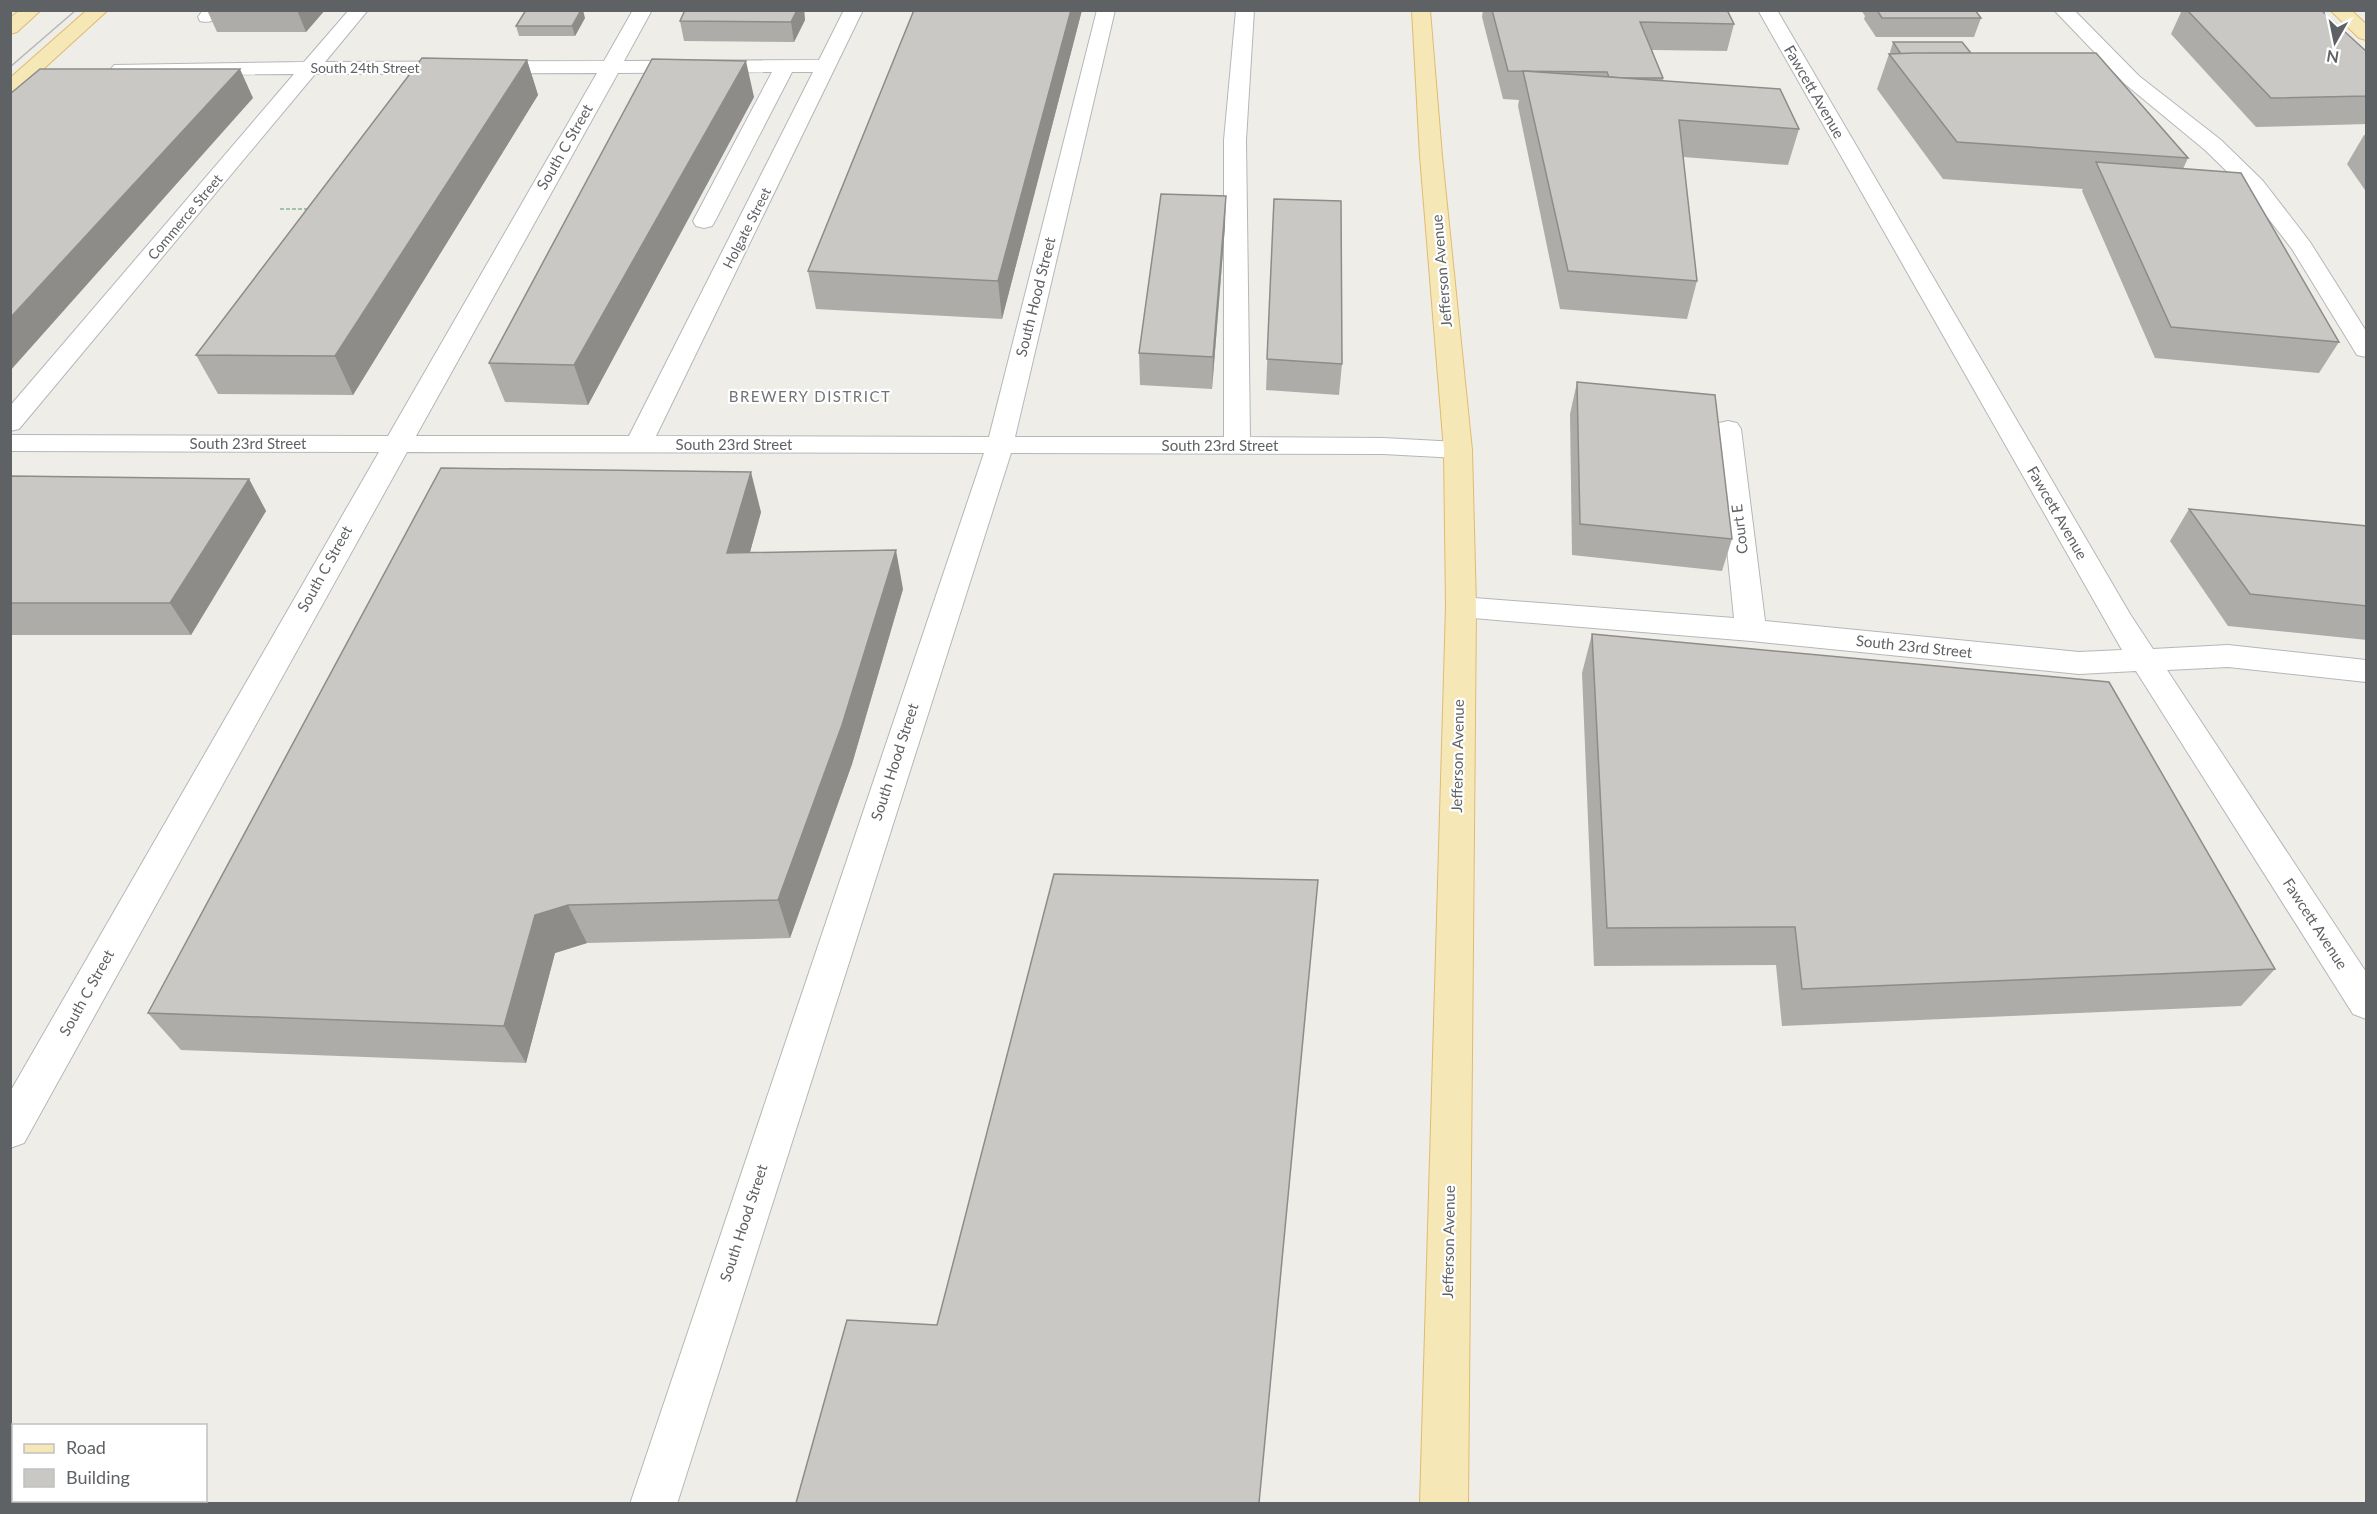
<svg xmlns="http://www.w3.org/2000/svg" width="2377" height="1514" font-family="Lato,sans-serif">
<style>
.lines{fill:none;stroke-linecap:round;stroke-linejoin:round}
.minor-casing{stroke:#b4b7ba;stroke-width:2}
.major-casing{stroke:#e0bb6f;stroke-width:2}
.path{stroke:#a1c3a9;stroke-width:2;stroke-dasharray:4 2;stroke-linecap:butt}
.minor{fill:#fff;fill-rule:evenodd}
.major{fill:#f5e8b6;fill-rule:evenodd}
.tram{stroke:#b5b6b6;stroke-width:1.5}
.wall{fill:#aeaca9}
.shaded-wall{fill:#8d8c89}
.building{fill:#cac8c4;stroke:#8d8c89;stroke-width:1.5}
.labels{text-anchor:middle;stroke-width:4.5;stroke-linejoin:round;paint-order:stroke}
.far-street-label{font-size:14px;fill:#5f6265;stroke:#fff}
.street-label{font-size:15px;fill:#5f6265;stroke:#fff}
.far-quarter-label{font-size:15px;letter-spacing:1.5px;fill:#707477;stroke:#fff}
</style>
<rect width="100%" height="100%" fill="#efede7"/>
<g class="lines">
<g class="minor-casing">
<g id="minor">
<path d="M203 10H223C217 19 211 24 200 21L198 17Z"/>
<path d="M349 10H368L325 62 604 61 633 10H652L624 61 819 60 844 10H863L656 436 989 437 1097 10H1115L1015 437H1224V140L1236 10H1254L1246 140 1250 437 1383 438 1458 442 1468 444 1472 450 1468 456 1458 458 1383 454 1011 453 677 1504H630L984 453 407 452 24 1143 10 1148V1092L379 452 10 451V435L388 436 597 73 315 74 19 429 10 431V406L294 74 121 75 114 73 111 69 114 65 304 62ZM772 72 693 221 696 226 704 228 712 226 715 221 792 72H813L629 436H416L618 73Z"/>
<polygon points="1758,10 1777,10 2130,614 2153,649 2228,645 2366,660 2366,682 2228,667 2167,670 2366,972 2366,1019 2353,1014 2136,671 2079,674 1751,641 1461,617 1450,614 1446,607 1450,600 1461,597 1734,618 1715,429 1719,423 1728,421 1737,423 1741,429 1765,621 2079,652 2122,650"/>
<polygon points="2054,10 2074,10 2139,76 2221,140 2263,181 2310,242 2366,331 2366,357 2357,355 2292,249 2247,191 2205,150 2125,84"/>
</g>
</g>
<g class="major-casing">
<g id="major">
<polygon points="20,10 41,10 17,32 10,34 10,18"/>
<polygon points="87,10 108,10 17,93 10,95 10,78"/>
<polygon points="1412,10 1430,10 1442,156 1472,450 1476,607 1468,1504 1420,1504 1446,607 1444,450 1420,156"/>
<polygon points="2330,10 2351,10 2366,24 2366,40 2359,38"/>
</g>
</g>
<polyline class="path" points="280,209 310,209"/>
<use href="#minor" class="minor"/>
<use href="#major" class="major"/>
<polyline class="tram" points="10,67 76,10"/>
</g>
<g class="wall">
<polygon points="207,10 325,10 306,32 217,32"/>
<polygon points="685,10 804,10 805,20 794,42 684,41 680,21"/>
<polygon points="914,10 1082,10 1002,319 816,309 808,271"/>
<polygon points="1483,10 1727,10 1734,24 1727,51 1652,50 1663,78 1663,80 1799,129 1788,165 1683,157 1697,281 1687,319 1560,309 1518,106 1519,100 1503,99 1482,17"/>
<polygon points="1861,10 1975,10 1981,18 1974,37 1876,37 1864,19 1865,16"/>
<polygon points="2182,10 2321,10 2367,52 2367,124 2256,127 2171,34"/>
<polygon points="585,18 575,36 519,36 516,26"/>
<polygon points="1893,42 1971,53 2188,158 2183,169 2339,342 2319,373 2155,358 2082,191 2083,189 1943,179 1877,89 1889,54 1891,54 1890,52"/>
<polygon points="527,60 538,95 353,395 218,394 196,355"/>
<polygon points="754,97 588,405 505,402 489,363"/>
<polygon points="2364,135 2367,135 2367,193 2347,164"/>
<polygon points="1274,199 1342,364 1339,395 1266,390"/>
<polygon points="1225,226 1212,389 1140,385 1139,353"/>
<polygon points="1577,382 1732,539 1722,571 1572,555 1570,414"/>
<polygon points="10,476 249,479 266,511 191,635 10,635"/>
<polygon points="2189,509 2367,526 2367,640 2228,626 2170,541"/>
<polygon points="761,512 750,552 903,589 852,764 790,938 587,943 555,953 526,1063 181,1050 148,1013"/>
<polygon points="1592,634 2275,969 2241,1006 1782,1026 1776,965 1594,966 1582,673"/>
</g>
<g class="shaded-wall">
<polygon points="297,10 325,10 306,32"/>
<polygon points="581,10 583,10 585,18 575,36 572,26"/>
<polygon points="797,10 804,10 805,20 794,42 791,22"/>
<polygon points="1071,10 1082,10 1002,319 998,281"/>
<polygon points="527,60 538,95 353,395 335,356"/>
<polygon points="746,61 754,97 588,405 574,365"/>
<polygon points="240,69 253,98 10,371 10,318"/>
<polygon points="1226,196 1225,226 1212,389 1213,357"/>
<polygon points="751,472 761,512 739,592 727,553"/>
<polygon points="249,479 266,511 191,635 170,603"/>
<polygon points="896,550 903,589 852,764 790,938 778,900"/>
<polygon points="568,905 587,943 555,953 526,1063 504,1026 535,915"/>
</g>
<g class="building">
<polygon points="526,10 581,10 572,26 516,26"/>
<polygon points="685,10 797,10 791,22 680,21"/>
<polygon points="914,10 1071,10 998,281 808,271"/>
<polygon points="1492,10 1727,10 1734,24 1640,22 1663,78 1622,78 1609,77 1607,72 1508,71"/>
<polygon points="1877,10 1975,10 1981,18 1882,18"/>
<polygon points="2187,10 2321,10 2367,52 2367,96 2271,98"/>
<polygon points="1893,42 1962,42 1971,53 1901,54"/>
<polygon points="1913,53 2096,53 2188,158 1957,142 1889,54"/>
<polygon points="422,58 527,60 335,356 196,355"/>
<polygon points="652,59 746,61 574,365 489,363"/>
<polygon points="40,69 240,69 10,318 10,94"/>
<polygon points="1523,71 1780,89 1799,129 1679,120 1697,281 1568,271"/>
<polygon points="2096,162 2241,173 2339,342 2171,327"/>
<polygon points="1161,194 1226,196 1213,357 1139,353"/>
<polygon points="1274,199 1341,201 1342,364 1267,359"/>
<polygon points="1577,382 1715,395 1732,539 1580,524"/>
<polygon points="441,468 751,472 727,553 896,550 842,725 778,900 568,905 535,915 504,1026 148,1013"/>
<polygon points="10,476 249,479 170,603 10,603"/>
<polygon points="2189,509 2367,526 2367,606 2250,594"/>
<polygon points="1592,634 2109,682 2275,969 1802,989 1795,927 1607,928"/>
<polygon points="1054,874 1318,880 1259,1503 796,1503 847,1320 937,1325"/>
</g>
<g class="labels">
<g class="far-street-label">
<text x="365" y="73">South 24th Street</text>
<text transform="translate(185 217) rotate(-50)" y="5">Commerce Street</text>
<text transform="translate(747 228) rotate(-63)" y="5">Holgate Street</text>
</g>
<g class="street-label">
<text transform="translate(1814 92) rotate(60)" y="5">Fawcett Avenue</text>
<text transform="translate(565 147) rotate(-60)" y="5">South C Street</text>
<text transform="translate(1442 271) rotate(-95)" y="5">Jefferson Avenue</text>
<text transform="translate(1036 297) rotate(-76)" y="5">South Hood Street</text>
<text x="248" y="449">South 23rd Street</text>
<text x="734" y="450">South 23rd Street</text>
<text x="1220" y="451">South 23rd Street</text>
<text transform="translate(2057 513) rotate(60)" y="5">Fawcett Avenue</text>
<text transform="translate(1740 529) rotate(-97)" y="5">Court E</text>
<text transform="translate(325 569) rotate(-61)" y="5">South C Street</text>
<text transform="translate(1914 647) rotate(6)" y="5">South 23rd Street</text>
<text transform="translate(1458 756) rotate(-89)" y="5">Jefferson Avenue</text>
<text transform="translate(895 762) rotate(-72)" y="5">South Hood Street</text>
<text transform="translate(2315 924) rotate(57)" y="5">Fawcett Avenue</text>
<text transform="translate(87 993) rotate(-61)" y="5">South C Street</text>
<text transform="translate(744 1223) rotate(-72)" y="5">South Hood Street</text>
<text transform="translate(1449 1242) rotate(-89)" y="5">Jefferson Avenue</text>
</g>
<g class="far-quarter-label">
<text x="810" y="402">BREWERY DISTRICT</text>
</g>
</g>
<rect width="2377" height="1514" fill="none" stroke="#5f6265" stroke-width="24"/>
<rect x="12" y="1424" width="195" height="78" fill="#ffffff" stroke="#bfc0c1" stroke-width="1.5"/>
<rect x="24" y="1444" width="30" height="9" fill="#f5e8b6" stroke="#bfc0c1" stroke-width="1.5"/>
<text x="66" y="1454" font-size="18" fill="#5f6265">Road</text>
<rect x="24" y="1469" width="30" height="18" fill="#cac8c4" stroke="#bfc0c1" stroke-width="1.5"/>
<text x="66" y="1484" font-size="18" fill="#5f6265">Building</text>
<g transform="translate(2335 42) rotate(189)" stroke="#ffffff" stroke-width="4.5" paint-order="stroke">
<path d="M0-4.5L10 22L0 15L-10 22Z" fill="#5f6265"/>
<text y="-9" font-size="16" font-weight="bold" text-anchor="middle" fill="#5f6265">N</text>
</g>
</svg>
